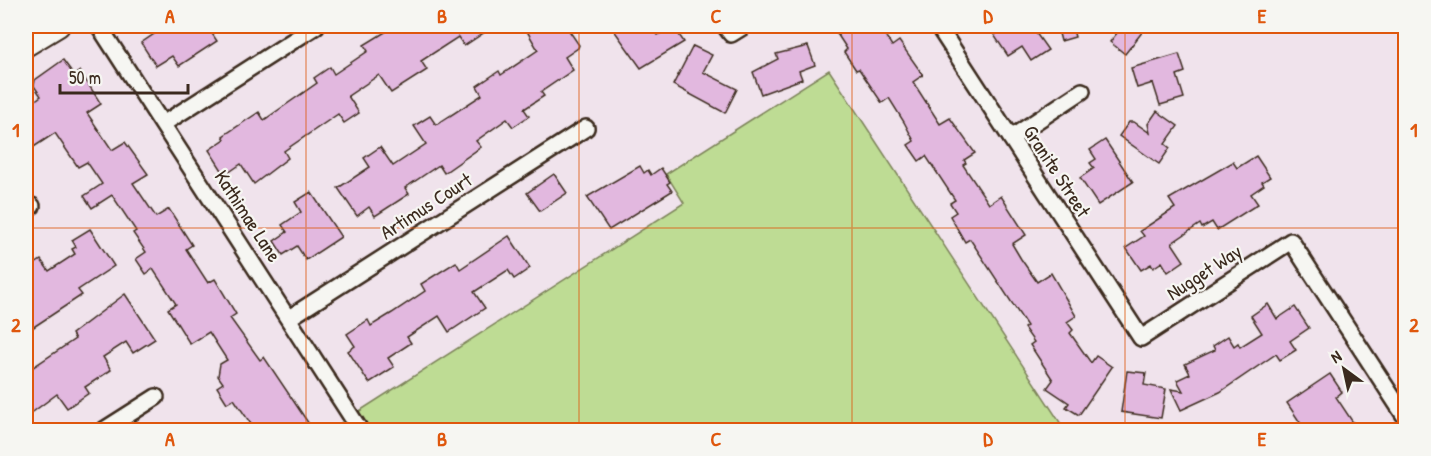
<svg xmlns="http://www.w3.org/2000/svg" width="1431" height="456" font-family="'Patrick Hand',sans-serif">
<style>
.green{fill:#bedc94;stroke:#7c8359;stroke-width:1.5}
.building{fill:#e2b8df;stroke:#3b2a1e;stroke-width:1.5}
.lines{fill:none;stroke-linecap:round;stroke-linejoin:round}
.minor-casing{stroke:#3b2a1e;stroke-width:20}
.tertiary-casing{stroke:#3b2a1e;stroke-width:24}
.minor{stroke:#f6f6f2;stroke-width:15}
.tertiary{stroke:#f6f6f2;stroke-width:20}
.grid{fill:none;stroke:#df570d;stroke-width:1.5;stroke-opacity:0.55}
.labels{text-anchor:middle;stroke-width:4.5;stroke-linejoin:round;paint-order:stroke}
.street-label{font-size:20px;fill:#3b2a1e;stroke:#f6f6f2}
.neatline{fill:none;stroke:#df570d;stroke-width:2}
.grid-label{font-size:20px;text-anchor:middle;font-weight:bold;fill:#df570d}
</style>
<rect width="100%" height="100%" fill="#f0e3ec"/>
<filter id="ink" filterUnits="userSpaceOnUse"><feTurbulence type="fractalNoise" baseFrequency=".0167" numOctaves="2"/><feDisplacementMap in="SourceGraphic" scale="12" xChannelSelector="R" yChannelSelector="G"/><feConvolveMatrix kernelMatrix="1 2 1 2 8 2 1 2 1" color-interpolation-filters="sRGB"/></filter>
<g filter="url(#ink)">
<polygon class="green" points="829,70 1065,430 335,430 333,428 684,203 666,174"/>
<g class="building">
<polygon points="153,26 207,26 217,41 179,66 172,56 156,66 141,43 157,32"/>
<polygon points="395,26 399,26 403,31 411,26 494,26 464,46 458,37 421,61 427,70 391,93 379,75 348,96 359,113 344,123 338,114 284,151 288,158 254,184 241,164 225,175 209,150 225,139 223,136 259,112 264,120 317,83 314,78 330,67 334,74 368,51 364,45"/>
<polygon points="524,26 566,26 579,45 578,48 565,57 573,70 541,92 544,96 524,109 529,116 513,127 507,119 476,141 481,147 444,173 439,165 405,188 409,194 375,216 369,207 357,216 338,188 370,167 364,158 380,147 393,166 426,144 414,126 430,116 436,125 482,95 477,86 499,71 501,75 538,50"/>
<polygon points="611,26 652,26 658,35 673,26 684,42 641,68"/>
<polygon points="832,26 879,26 892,46 899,41 923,75 913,82 940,124 950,118 975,153 964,160 966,163 963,165 989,204 1001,196 1026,235 1012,244 1021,259 1037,282 1051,273 1076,316 1067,322 1073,330 1070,333 1091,363 1096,356 1112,367 1079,415 1066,407 1069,403 1047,388 1053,380 1030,345 1034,342 1024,328 1027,326 970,239 965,242 950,216 956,212 950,203 955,200 926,156 919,161 908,145 914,141 904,122 889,98 882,103 859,69 856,70 844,52 847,49"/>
<polygon points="1008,26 1031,26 1048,50 1031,61 1022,47 1008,56 994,35"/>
<polygon points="1057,26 1072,26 1075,37 1061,41"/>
<polygon points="1107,26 1147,26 1125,54 1110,42 1117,33"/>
<polygon points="693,46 712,55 703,72 737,89 725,113 673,85"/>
<polygon points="808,46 815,65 799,71 802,79 761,94 753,72 778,59 776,54"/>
<polygon points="1179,54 1185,72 1177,75 1184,98 1160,105 1153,83 1137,88 1131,68"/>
<polygon points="63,60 74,75 80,71 101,104 87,113 112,150 125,142 148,174 133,183 156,217 169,209 192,245 186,249 208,283 215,279 236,314 230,318 260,360 264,357 313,430 255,430 234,399 227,403 217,387 223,383 218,376 220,364 227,360 209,332 190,344 168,309 176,304 153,269 146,274 136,259 146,252 133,233 136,231 112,195 92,208 84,196 102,184 87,162 78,167 55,133 26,152 26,107 41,96 34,86 35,80"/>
<polygon points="1157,111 1178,126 1165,144 1170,148 1159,164 1119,136 1129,122 1134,122 1150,133 1148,124"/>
<polygon points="1105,140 1133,182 1098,205 1080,178 1094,168 1090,163 1096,159 1090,150"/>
<polygon points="1256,156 1270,177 1262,182 1264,185 1251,194 1258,204 1217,230 1212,222 1202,228 1200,224 1172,243 1184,261 1168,272 1162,262 1153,268 1151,264 1141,270 1126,248 1144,236 1140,231 1175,208 1169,199 1233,162 1237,168"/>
<polygon points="640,166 644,173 648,170 651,175 661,168 670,182 667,184 672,191 609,230 587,197"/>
<polygon points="554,174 567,193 540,211 527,193"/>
<polygon points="311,192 341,237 306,260 297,246 283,255 274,241 287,232 282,225 301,212 295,202"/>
<polygon points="90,229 114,266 78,290 82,295 26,332 26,270 41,260 49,271 75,254 72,249 76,247 72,240"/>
<polygon points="509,236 530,268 514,279 508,270 474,292 485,308 449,332 439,316 407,337 411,343 388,358 394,367 369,383 348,351 355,346 347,334 368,320 371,326 392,313 425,291 421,284 456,262 460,269"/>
<polygon points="125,294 155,339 133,353 126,342 103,357 111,370 85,387 89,393 67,408 57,394 26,417 26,372 75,339 72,334"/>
<polygon points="1268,304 1277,319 1295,307 1309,328 1290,341 1296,350 1280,360 1276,354 1220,392 1181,410 1171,389 1183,391 1177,380 1190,374 1185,364 1215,350 1213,346 1228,336 1234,346 1238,343 1240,347 1262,333 1251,316"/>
<polygon points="1127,371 1146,373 1144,385 1166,389 1161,418 1121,412"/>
<polygon points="1330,374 1342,392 1336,397 1358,430 1305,430 1287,403"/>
</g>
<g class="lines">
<g class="minor-casing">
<g id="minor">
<polyline points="99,26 360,430"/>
<polyline points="725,26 731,34 744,26"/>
<polyline points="938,26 1141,338 1291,241 1406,418"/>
<polyline points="163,124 316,26"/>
<polyline points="1011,138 1082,91"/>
<polyline points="26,210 32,206"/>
<polyline points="289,318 586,128"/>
<polyline points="104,430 156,397"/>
</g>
</g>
<g class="tertiary-casing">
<polyline id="tertiary" points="26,46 59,26"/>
</g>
<use href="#minor" class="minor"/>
<use href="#tertiary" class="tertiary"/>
</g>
</g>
<path class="grid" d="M306 26V430M579 26V430M852 26V430M1125 26V430M26 228H1406"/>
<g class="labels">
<g class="street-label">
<text transform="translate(1057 171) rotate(57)" y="7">Granite Street</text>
<text transform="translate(426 206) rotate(-33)" y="7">Artimus Court</text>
<text transform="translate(248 216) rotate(57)" y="7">Kathimae Lane</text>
<text transform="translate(1204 272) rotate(-33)" y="7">Nugget Way</text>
</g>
</g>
<rect width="1431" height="456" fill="none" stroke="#f6f6f2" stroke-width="66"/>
<g transform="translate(1344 369) rotate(327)" stroke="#f6f6f2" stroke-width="4.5" paint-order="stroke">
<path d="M0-4.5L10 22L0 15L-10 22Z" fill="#3b2a1e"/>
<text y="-9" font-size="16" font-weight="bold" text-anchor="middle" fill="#3b2a1e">N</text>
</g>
<path d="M60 84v9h128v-9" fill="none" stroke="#3b2a1e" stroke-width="3"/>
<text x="69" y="84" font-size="18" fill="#3b2a1e" stroke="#f6f6f2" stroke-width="4.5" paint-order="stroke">50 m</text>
<rect x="33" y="33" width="1365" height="390" class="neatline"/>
<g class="grid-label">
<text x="170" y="23">A</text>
<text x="442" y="23">B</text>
<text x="716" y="23">C</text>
<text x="988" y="23">D</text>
<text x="1262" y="23">E</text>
<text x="16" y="137">1</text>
<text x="1414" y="137">1</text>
<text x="16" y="332">2</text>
<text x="1414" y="332">2</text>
<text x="170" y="446">A</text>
<text x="442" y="446">B</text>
<text x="716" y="446">C</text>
<text x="988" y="446">D</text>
<text x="1262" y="446">E</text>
</g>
</svg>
